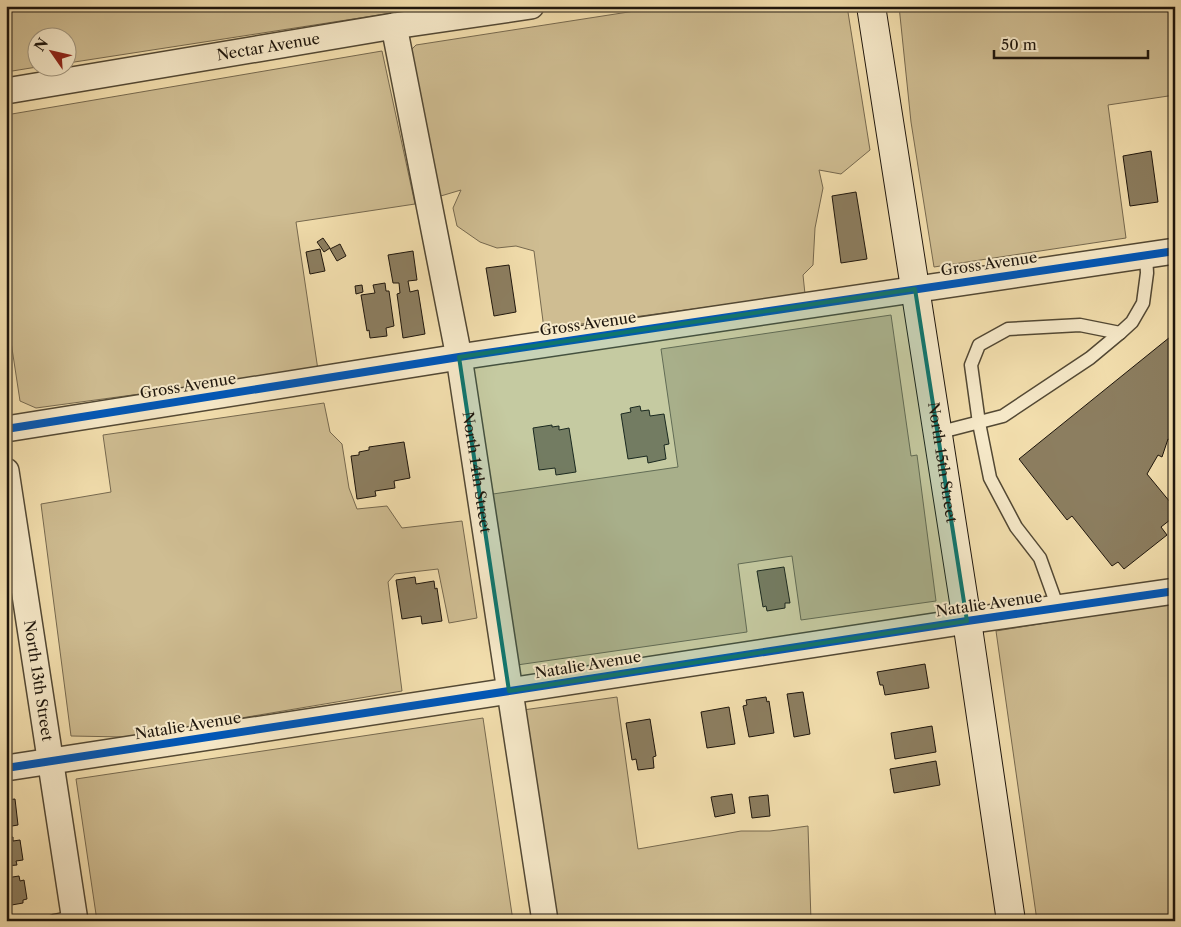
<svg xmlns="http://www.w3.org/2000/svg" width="1181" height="927" font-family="'Libre Caslon Text',serif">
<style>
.green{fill:#cfbd92;stroke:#76694f}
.building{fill:#8c7e60;stroke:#1d150c}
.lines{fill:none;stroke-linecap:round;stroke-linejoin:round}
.lane-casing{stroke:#524834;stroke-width:15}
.street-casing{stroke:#524834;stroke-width:28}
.secondary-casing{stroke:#1d150c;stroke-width:30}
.lane{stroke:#f7eaca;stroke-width:12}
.street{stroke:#f7eaca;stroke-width:25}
.secondary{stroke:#f7eaca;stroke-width:28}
.cycleway-casing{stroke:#f7eaca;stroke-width:11}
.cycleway{stroke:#0057b8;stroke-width:8}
.marked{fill:#0f766e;fill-opacity:0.2;stroke:#0f766e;stroke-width:4;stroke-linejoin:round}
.labels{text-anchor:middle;stroke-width:4;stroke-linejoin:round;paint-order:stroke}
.street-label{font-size:15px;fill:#1d150c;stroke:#f7eaca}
</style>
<rect width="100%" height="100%" fill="#f3dfae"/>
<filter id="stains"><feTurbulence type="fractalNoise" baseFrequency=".004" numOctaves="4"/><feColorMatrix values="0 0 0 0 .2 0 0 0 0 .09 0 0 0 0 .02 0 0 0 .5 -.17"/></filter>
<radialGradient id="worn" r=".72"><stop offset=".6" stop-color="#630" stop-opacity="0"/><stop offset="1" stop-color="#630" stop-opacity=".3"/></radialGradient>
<g class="green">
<polygon points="6,6 404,6 405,11 68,63 68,38 38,38 37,67 6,72"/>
<polygon points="667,6 847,6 870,150 841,174 819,170 823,188 815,228 813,265 803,275 805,294 544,329 534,251 516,246 497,248 480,242 457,226 453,208 461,190 434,198 406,55 416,45"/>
<polygon points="899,6 1175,6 1175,95 1108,105 1126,238 934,267 911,122"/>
<polygon points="382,51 415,204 296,222 318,370 36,408 20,401 6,309 6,115"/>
<polygon points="891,315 911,456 917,455 936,601 801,620 792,556 738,564 747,632 517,665 493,494 678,467 661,349"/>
<polygon points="324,403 330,432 342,444 349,488 357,509 387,506 402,528 462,521 477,618 449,623 438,569 395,574 388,582 402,691 146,734 125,737 71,736 41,504 111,492 103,435"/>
<polygon points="1175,602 1175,916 1140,921 1037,921 996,631"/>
<polygon points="617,697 638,849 741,831 770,831 808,826 811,921 553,921 523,710"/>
<polygon points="483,718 513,921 97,921 76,779"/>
</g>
<g class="building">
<polygon points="1151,151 1158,202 1130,206 1123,156"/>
<polygon points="856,192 867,259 841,263 832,196"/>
<polygon points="323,238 330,248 324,252 317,242"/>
<polygon points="340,244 346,256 337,261 330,249"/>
<polygon points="320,249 325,271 310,274 306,252"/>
<polygon points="413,251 417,280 408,281 410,292 418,290 425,334 403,338 397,294 400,293 399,283 393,283 388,255"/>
<polygon points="509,265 516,312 494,316 486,268"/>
<polygon points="385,283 386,291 389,291 394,326 386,328 387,336 370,338 369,330 367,331 361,295 375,293 373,285"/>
<polygon points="362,285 363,292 356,294 355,286"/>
<polygon points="1175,333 1175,443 1168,439 1162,457 1158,455 1147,474 1175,508 1175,516 1161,527 1167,535 1124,569 1118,562 1112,566 1072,516 1067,520 1019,459"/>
<polygon points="640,406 641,411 649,410 650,416 664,414 669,444 664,445 666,459 648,463 647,456 628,459 621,414 631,412 630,408"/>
<polygon points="552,425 552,427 559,426 559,430 569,428 576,472 556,475 555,468 539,470 533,428"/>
<polygon points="404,442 410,478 394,481 395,488 375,491 376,496 357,499 351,456 359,455 359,452 369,450 369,447"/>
<polygon points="784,567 790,603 785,603 785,608 767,611 766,606 763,607 757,571"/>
<polygon points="415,577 416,584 434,581 435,589 437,588 442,621 422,624 421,616 402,619 396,580"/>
<polygon points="925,664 929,688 885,695 883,685 880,685 877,672"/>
<polygon points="803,692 810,734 794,737 787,694"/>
<polygon points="766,697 767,702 769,701 774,733 749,737 743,706 747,705 746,700"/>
<polygon points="729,707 735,744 707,748 701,712"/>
<polygon points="650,719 656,756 653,757 654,768 638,770 636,759 632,760 626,723"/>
<polygon points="932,726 936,752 895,759 891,733"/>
<polygon points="936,761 940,785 894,793 890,769"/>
<polygon points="732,794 735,813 715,817 711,797"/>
<polygon points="768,795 770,816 752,818 749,797"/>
<polygon points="15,799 18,825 6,827 6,800"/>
<polygon points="13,837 13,841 20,840 23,860 16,861 17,865 6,866 6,838"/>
<polygon points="19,876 20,881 24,880 27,899 23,900 23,903 6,906 6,878"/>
</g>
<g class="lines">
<g class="lane-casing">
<g id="lane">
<polyline points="937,433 1003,416 1090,358 1120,333 1132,322 1143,303 1147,273 1146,255"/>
<polyline points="1058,608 1040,558 1016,527 990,478 979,423 971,365 979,345 1008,329 1080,325 1120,333"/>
<polyline points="54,921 74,917"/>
</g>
</g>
<g class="street-casing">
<g id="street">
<path id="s1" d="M394 26 459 357 545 921"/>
<path id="s2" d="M6 91 394 26 531 6"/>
<polyline points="6,429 459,357 1175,251"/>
<path id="s3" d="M6 471 75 921"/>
<polyline points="6,768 967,621 1175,591"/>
</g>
</g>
<g class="secondary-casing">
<g id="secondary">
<path id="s4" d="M871 6 967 621 1011 921"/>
</g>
</g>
<use href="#lane" class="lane"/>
<use href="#street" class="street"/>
<use href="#secondary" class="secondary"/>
<g class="cycleway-casing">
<g id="cycleway">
<polyline points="6,429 459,357 1175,251"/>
<polyline points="6,768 967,621 1175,591"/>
</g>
</g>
<use href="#cycleway" class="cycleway"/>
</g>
<path class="marked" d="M915 289 967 621 509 691 459 357Z"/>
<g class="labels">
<g class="street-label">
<text dy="5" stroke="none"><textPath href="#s2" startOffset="266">Nectar Avenue</textPath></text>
<text transform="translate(989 264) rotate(-8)" y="5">Gross Avenue</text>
<text transform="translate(588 324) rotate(-8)" y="5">Gross Avenue</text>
<text transform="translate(188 386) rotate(-9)" y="5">Gross Avenue</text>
<text dy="5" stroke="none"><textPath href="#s4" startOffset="462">North 15th Street</textPath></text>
<text dy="5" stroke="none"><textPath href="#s1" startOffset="454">North 14th Street</textPath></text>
<text transform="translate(989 604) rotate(-8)" y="5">Natalie Avenue</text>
<text transform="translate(588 665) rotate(-9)" y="5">Natalie Avenue</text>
<text dy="5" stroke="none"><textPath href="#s3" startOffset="212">North 13th Street</textPath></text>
<text transform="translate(188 726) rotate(-9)" y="5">Natalie Avenue</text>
</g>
</g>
<rect width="1181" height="927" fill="none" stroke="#f3dfae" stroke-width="25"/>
<rect x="8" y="8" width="1166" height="912" fill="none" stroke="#1d150c" stroke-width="2.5"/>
<rect x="12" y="12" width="1156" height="902" fill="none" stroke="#1d150c"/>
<g transform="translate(52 52) rotate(304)"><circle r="24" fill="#f7eaca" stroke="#a0957e"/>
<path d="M0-4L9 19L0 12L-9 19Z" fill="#8f2418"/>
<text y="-8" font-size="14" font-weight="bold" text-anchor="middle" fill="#1d150c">N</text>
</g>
<path d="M994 50v8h154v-8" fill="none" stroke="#1d150c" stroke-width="2.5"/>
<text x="1001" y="50" font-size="15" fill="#1d150c" stroke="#f7eaca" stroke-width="4" paint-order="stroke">50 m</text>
<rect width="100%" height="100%" filter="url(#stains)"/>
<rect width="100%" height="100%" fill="url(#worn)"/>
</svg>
